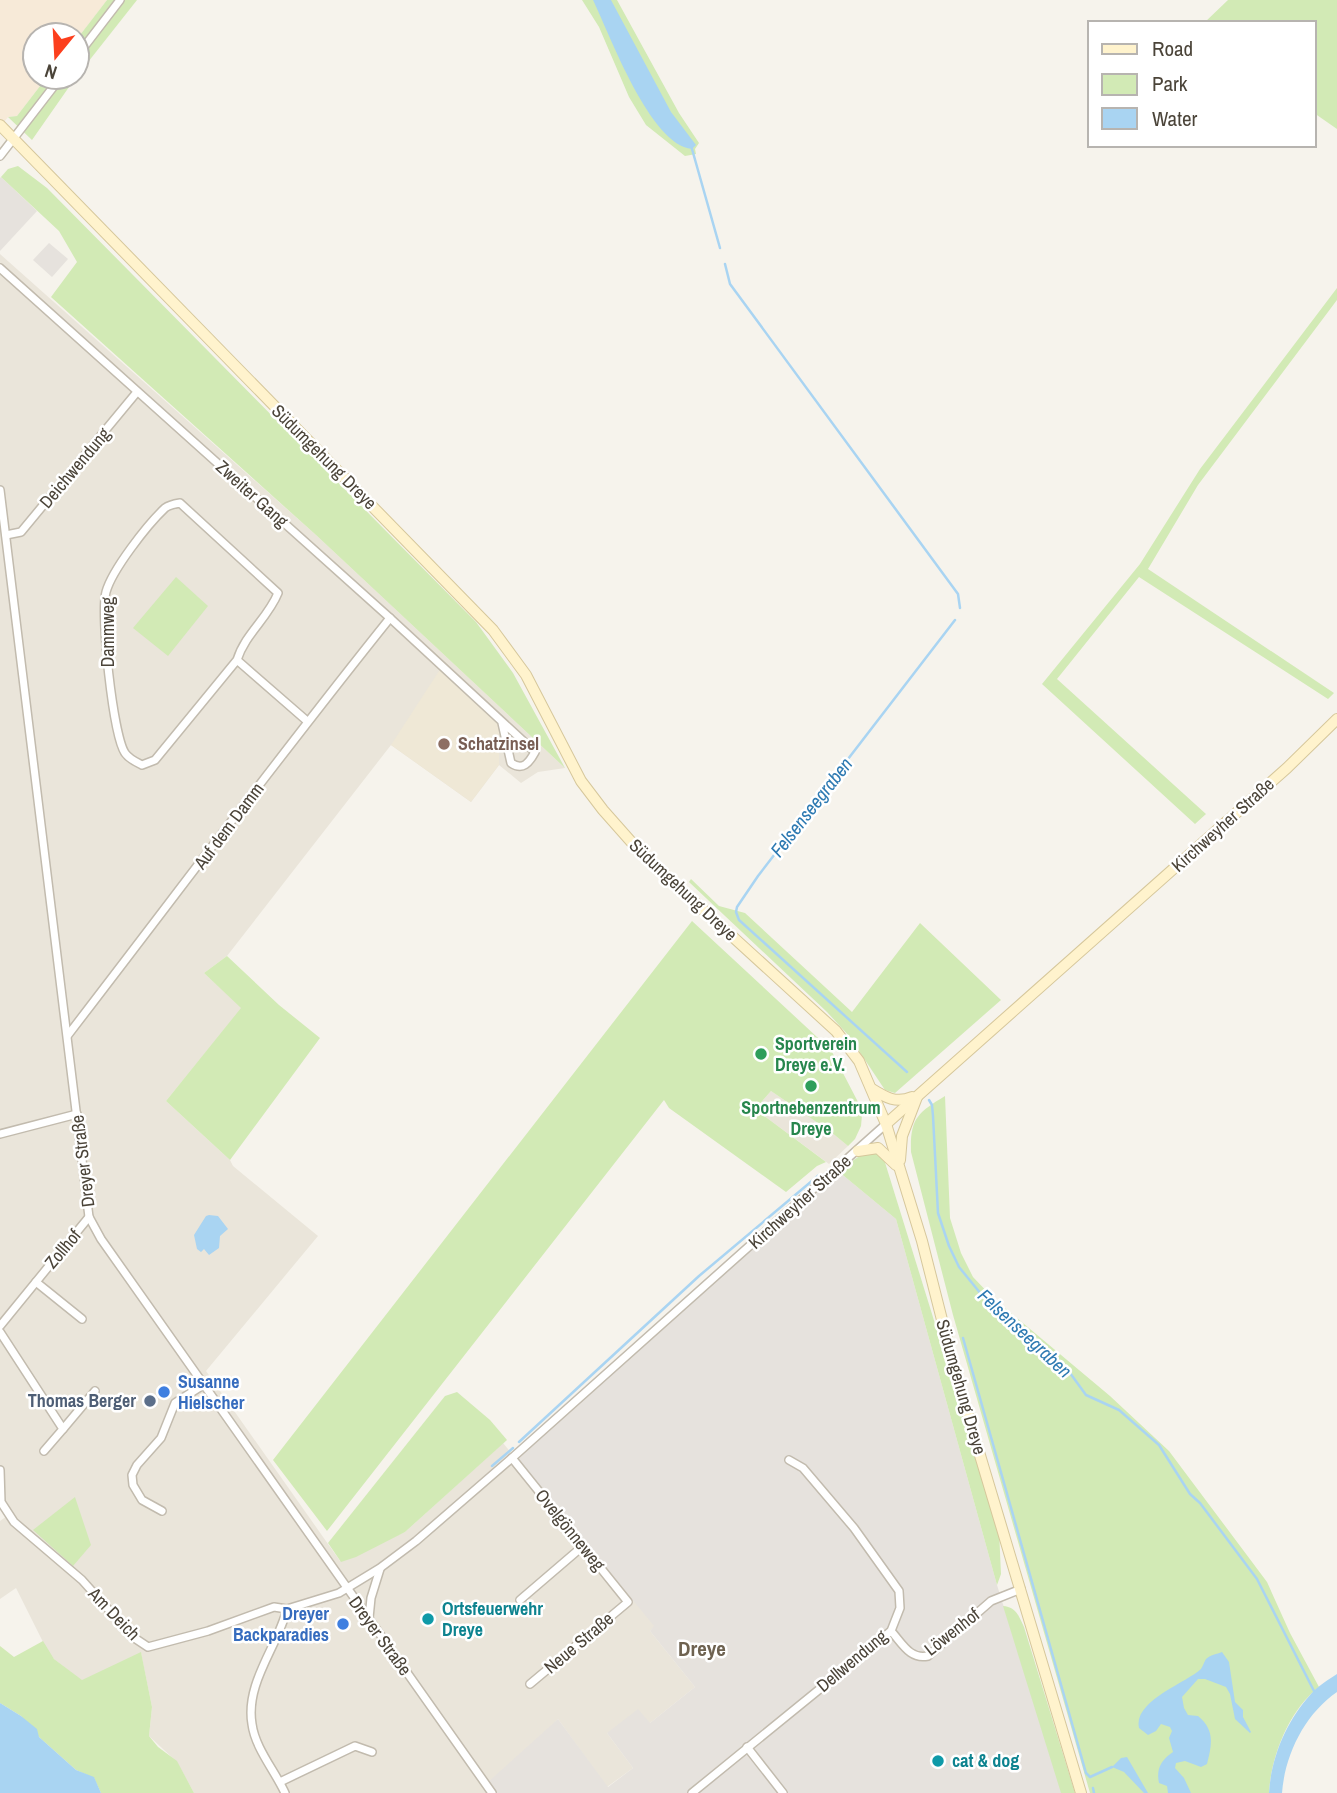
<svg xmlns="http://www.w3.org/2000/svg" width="1337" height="1793" font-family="'Archivo Narrow',sans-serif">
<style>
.residential{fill:#eae5da}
.commercial{fill:#f7ead8}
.industrial{fill:#e6e2dd}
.education{fill:#efe8d6}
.green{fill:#d2eab5}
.water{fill:#a9d4f2}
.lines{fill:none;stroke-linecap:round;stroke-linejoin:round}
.stream{stroke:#a9d4f2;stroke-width:2.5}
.street-casing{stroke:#c2bbae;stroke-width:10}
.secondary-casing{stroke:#d6c79b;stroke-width:12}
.street{stroke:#fff;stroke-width:7}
.secondary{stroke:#fff3cd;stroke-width:10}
.education-dot{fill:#8d6e63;stroke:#fff;stroke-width:2.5}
.leisure-dot{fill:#2e9e5b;stroke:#fff;stroke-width:2.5}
.shop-dot{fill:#3f7fe0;stroke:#fff;stroke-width:2.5}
.service-dot{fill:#5c6f8a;stroke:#fff;stroke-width:2.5}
.culture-dot{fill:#0f9aa8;stroke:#fff;stroke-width:2.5}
.labels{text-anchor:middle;stroke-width:5;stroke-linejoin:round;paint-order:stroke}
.street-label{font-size:18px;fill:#4b4439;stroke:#fff}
.education-label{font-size:18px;font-weight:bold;fill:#785e54;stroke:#fff;text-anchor:start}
.leisure-label{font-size:18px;font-weight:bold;fill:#27864d;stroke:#fff;text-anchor:start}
.shop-label{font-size:18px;font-weight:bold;fill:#366cbe;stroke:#fff;text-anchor:start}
.service-label{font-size:18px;font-weight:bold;fill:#4e5e75;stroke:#fff;text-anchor:end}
.culture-label{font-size:18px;font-weight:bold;fill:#0d838f;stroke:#fff;text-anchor:start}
.water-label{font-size:19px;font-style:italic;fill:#2e7ab2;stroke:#fff}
.quarter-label{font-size:21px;font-weight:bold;fill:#6e6250;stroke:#fff}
</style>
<rect width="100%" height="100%" fill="#f6f3ec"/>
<g class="residential">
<polygon points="0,254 316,535 565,768 538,772 521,783 499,765 471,802 391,745 227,956 204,973 242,1008 166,1101 230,1160 233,1166 318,1236 206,1371 340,1561 405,1532 503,1443 655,1626 650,1631 695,1687 650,1723 607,1733 633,1768 607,1787 558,1719 494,1793 194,1793 177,1762 149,1736 152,1707 141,1653 82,1681 54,1659 48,1652 16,1588 0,1599 0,1521 7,1516 0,1504"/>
<polygon points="771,1091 831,1132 848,1146 829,1164 755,1109"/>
</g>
<polygon class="commercial" points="0,0 107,0 77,39 77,35 35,35 35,77 47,77 17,116 8,117 0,127"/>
<g class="industrial">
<polygon points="1,177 37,211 0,251 0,178"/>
<polygon points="49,243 68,259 52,277 33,260"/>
<polygon points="838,1171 896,1219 997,1585 1062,1793 494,1793 487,1783 558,1719 608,1787 633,1768 607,1733 638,1709 650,1723 695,1687 650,1631 654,1626 516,1458"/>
</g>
<polygon class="education" points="441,668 499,724 499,765 471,802 391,745"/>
<g class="green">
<polygon points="107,0 137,0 77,76 77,39"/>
<polygon points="582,0 617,0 679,113 699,143 695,149 696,154 685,156 646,125 629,97 599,27"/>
<polygon points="1228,0 1337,0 1337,129 1314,113 1314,23 1204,23"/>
<polygon points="47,77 76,77 32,140 8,117 17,116"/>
<polygon points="18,166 47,188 476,622 513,673 565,768 316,535 51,297 77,262 59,231 1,177 8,169"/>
<polygon points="1337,288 1337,300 1198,485 1148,569 1334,693 1328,699 1139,577 1057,679 1206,814 1195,824 1042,684 1140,564 1200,469"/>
<polygon points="176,577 208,606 168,656 133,628"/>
<polygon points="691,879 719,906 745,913 852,1012 920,923 1001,1000 895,1093 885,1090 849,1036 827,1012 689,882"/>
<polygon points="692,921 831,1050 858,1102 862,1115 861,1126 855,1139 848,1146 831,1132 771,1091 755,1109 826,1162 817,1166 786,1192 669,1108 664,1100 327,1531 273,1460"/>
<polygon points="227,956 279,1005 320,1038 230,1160 166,1101 241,1008 204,973"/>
<path d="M945 1096 950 1218 961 1253 973 1277 993 1298 1110 1396 1169 1451 1267 1582 1290 1633 1319 1687C1289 1710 1271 1756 1269 1793H1090L953 1315 911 1152C910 1119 917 1113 945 1096Z"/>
<polygon points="874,1152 883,1156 999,1530 1001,1574 997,1585 896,1219 838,1171 861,1155"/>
<polygon points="457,1392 490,1420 507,1440 405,1532 356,1557 341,1562 328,1543 445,1396"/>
<polygon points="75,1497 91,1545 73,1566 33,1530"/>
<path d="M1003 1606C1016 1607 1019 1616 1024 1627L1075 1793H1061Z"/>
<polygon points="43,1641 54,1659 82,1680 141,1652 152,1707 149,1736 158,1747 177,1761 194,1793 101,1793 94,1778 76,1770 39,1737 21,1716 0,1703 0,1646 14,1657"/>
</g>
<g class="water">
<path d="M593 0H611L671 112 696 145 692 149C650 145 610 35 593 0Z"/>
<polygon points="209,1215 218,1216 228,1229 220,1236 219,1248 209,1255 204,1249 201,1252 197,1249 194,1235 206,1216"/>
<path d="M1222 1652 1229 1662 1235 1702 1243 1710V1717L1251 1732 1250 1733 1235 1719 1230 1694 1226 1687 1205 1679H1198L1182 1697 1184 1708 1188 1715 1198 1716C1215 1730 1212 1744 1207 1764L1201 1767 1185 1761 1176 1763 1175 1768 1184 1778 1191 1793H1168L1167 1786 1159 1783C1156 1769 1161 1760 1173 1752L1169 1738 1172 1731 1170 1727 1161 1724 1156 1731 1148 1735 1139 1728C1133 1701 1186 1683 1201 1669 1203 1666 1204 1662 1206 1659 1210 1655 1217 1654 1222 1652Z"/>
<path d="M1337 1674V1692C1305 1714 1285 1754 1282 1793H1269C1271 1757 1287 1720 1311 1694 1318 1686 1328 1680 1337 1674Z"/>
<polygon points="0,1703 21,1716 37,1729 39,1737 76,1770 94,1777 101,1793 0,1793"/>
<polygon points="1127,1757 1148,1793 1144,1793 1124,1772 1112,1767 1121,1758"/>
</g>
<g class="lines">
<g class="stream">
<polyline points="692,149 720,248"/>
<polyline points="725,264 730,284 958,594 960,608"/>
<polyline points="907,1072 739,920 736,912 737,907 758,876 955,620"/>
<polyline points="929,1100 932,1105 933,1116 938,1213 949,1246 959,1267 981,1294 1031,1341 1070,1373 1086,1395 1119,1410 1159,1445 1190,1494 1200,1503 1257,1579 1314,1691"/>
<polyline points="963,1338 1086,1773 1090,1777 1112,1767"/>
<polyline points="519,1442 699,1276 819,1175"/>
<polyline points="492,1466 513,1448"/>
<polyline points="1093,1788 1094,1793"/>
</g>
<g class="street-casing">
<g id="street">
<polyline points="77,56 120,0"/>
<polyline points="0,156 61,77"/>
<path d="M0 268 390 618 535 752C529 763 523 771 511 763L502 723"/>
<polyline points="0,490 89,1217 101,1239 492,1793"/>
<polyline points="6,535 21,532 137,392"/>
<path d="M237 660C245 634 268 618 278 593L180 503C174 504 169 505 165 508 147 525 112 570 106 592 100 614 113 735 125 753 129 759 136 762 142 765L155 760 237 660 307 721"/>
<path d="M68 1035C175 896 280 755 390 618"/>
<polyline points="0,1134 77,1114"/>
<polyline points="36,1282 82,1319"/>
<polyline points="0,1326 89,1217"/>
<polyline points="0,1332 63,1429 44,1451"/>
<polyline points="63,1429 95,1391"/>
<polyline points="512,1458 628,1602 530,1684"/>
<polyline points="0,1470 1,1502 14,1522 82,1580 133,1637 148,1647 208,1631 274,1607 287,1609 339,1593 380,1568 416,1541 512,1458 886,1124"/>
<polyline points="162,1511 142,1500 133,1485 132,1475 137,1465 161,1438 175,1403 203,1385"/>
<polyline points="520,1600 583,1546"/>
<polyline points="369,1618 371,1598 380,1569"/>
<path d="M891 1631C902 1643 910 1660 928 1656L991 1601 1021 1589"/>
<polyline points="747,1747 783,1793"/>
<polyline points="280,1782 355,1746 372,1752"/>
<path d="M285 1793C275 1771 255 1748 252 1724 245 1683 278 1646 287 1609"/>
<polyline points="692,1793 891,1631 900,1608 899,1591 854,1528 803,1468 789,1460"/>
</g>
</g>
<g class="secondary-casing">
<g id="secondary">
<polyline points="0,125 493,630 526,675 581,781 603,810 634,845 676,885 836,1031 859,1061 886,1124 922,1241 956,1375 1081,1793"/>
<path d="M872 1089C885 1097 896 1104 912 1097"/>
<polyline points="886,1124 1287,768 1337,719"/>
<polyline points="858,1151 878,1148 896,1165"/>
<polyline points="900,1160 902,1136 917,1097"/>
</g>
</g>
<use href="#street" class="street"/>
<use href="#secondary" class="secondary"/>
</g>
<circle class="education-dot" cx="444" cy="744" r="7"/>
<g class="leisure-dot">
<circle cx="761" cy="1054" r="7"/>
<circle cx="811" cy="1086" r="7"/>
</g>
<g class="shop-dot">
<circle cx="164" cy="1392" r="7"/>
<circle cx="343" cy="1624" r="7"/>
</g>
<circle class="service-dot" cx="150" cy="1401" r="7"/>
<g class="culture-dot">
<circle cx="428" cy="1619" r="7"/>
<circle cx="938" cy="1761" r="7"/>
</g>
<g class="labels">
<g class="street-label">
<text transform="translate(324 457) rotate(45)" y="6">Südumgehung Dreye</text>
<text transform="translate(75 468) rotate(-50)" y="6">Deichwendung</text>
<text transform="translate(252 494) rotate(42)" y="6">Zweiter Gang</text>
<text transform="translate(108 632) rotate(-90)" y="6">Dammweg</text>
<text transform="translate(1223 825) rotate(-42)" y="6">Kirchweyher Straße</text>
<text transform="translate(229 826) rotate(-53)" y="6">Auf dem Damm</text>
<text transform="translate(683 890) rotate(43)" y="6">Südumgehung Dreye</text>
<text transform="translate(83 1161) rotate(-97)" y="6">Dreyer Straße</text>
<text transform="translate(800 1202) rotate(-42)" y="6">Kirchweyher Straße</text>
<text transform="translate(63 1249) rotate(-50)" y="6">Zollhof</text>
<text transform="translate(961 1387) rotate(74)" y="6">Südumgehung Dreye</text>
<text transform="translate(570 1530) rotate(51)" y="6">Ovelgönneweg</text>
<text transform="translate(114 1614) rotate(46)" y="6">Am Deich</text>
<text transform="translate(952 1632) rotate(-38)" y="6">Löwenhof</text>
<text transform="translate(380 1636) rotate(54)" y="6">Dreyer Straße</text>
<text transform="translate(579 1643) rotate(-40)" y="6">Neue Straße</text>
<text transform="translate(852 1661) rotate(-40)" y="6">Dellwendung</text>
</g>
<g class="education-label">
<text x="458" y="750">Schatzinsel</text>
</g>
<g class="leisure-label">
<text x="775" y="1050">Sportverein<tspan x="775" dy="21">Dreye e.V.</tspan></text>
<text x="811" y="1114" text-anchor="middle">Sportnebenzentrum<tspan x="811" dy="21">Dreye</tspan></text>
</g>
<g class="shop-label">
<text x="178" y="1388">Susanne<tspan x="178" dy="21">Hielscher</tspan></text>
<text x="329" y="1620" text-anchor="end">Dreyer<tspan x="329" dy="21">Backparadies</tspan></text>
</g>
<g class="service-label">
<text x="136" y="1407">Thomas Berger</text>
</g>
<g class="culture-label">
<text x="442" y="1615">Ortsfeuerwehr<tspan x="442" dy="21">Dreye</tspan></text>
<text x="952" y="1767">cat &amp; dog</text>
</g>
<g class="water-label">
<text transform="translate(811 807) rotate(-52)" y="7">Felsenseegraben</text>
<text transform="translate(1025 1333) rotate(43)" y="7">Felsenseegraben</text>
</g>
<g class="quarter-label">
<text x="702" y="1656">Dreye</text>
</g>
</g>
<rect x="1088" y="21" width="228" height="126" fill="#ffffff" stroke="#b7b4b0" stroke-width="2"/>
<rect x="1102" y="44" width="35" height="10" fill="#fff3cd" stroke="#b7b4b0" stroke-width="2"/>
<text x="1152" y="56" font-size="21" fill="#4b4439">Road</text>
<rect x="1102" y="74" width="35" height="21" fill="#d2eab5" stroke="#b7b4b0" stroke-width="2"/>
<text x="1152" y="91" font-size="21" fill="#4b4439">Park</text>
<rect x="1102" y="108" width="35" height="21" fill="#a9d4f2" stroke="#b7b4b0" stroke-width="2"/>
<text x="1152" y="126" font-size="21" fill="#4b4439">Water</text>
<g transform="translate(56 56) rotate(198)"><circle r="33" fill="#ffffff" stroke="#b7b4b0" stroke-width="2"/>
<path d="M0-5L12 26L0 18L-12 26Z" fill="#fc3f1d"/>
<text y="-10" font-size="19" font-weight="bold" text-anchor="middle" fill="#4b4439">N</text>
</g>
</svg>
